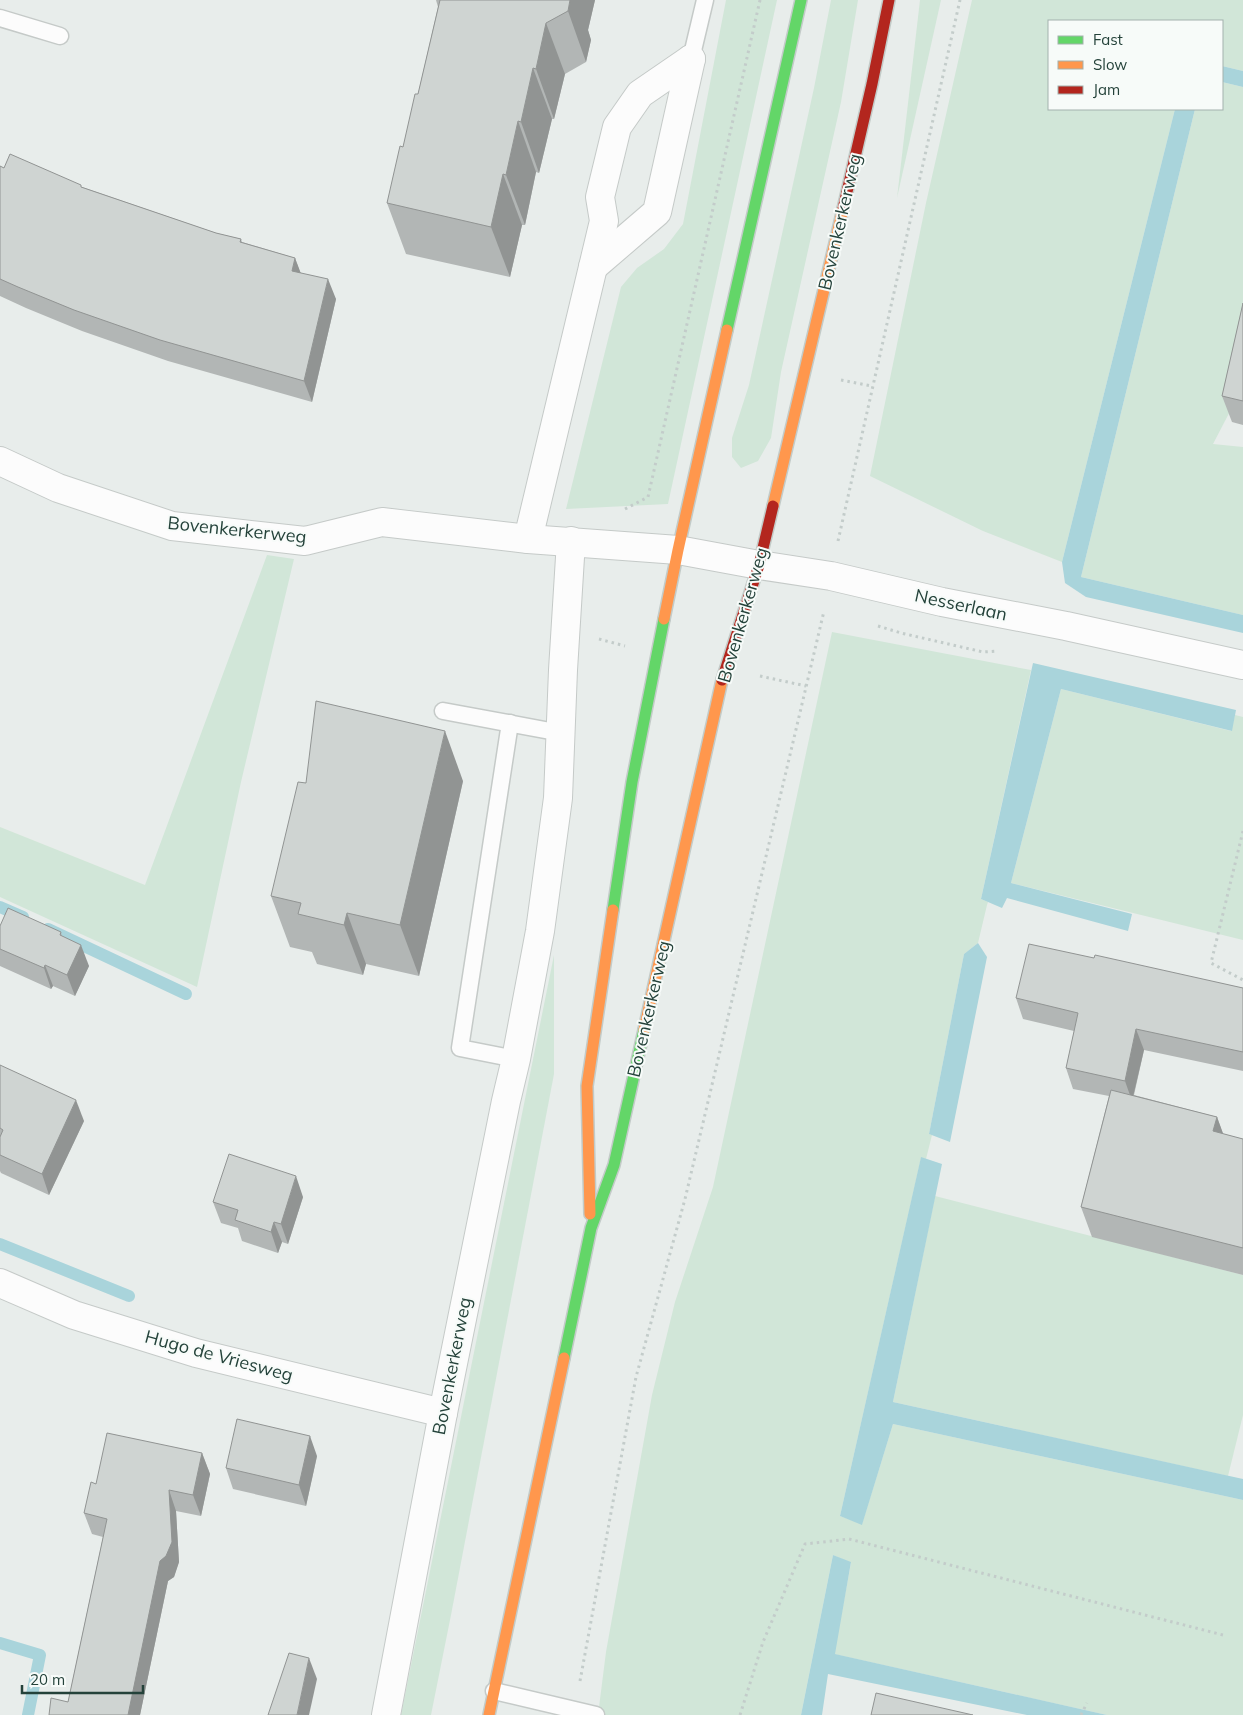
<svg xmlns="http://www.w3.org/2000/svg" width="1243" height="1715" font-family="Mulish,sans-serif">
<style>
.green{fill:#d1e6d8}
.water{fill:#a9d4db}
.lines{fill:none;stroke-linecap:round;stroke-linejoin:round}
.stream{stroke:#a9d4db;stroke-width:12}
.lane-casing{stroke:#c5cac8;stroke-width:19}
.street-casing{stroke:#c5cac8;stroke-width:30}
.fast-casing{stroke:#c3cbc8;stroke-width:14}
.slow-casing{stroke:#c3cbc8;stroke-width:14}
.jam-casing{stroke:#c3cbc8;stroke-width:14}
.path{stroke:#c3ccca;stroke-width:3;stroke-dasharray:2.5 4;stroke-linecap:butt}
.lane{stroke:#fcfcfc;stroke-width:16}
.street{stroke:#fcfcfc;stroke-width:28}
.fast{stroke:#63d668;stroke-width:11}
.slow{stroke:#ff974d;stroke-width:11}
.jam{stroke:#b3261e;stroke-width:11}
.wall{fill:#b2b6b5}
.shaded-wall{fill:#919493}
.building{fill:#cfd4d2;stroke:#919493}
.labels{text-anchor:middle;stroke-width:4;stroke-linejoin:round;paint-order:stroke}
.street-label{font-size:18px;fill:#24423a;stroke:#f7fbf9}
</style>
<rect width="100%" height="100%" fill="#e8edeb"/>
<g class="green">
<polygon points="726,0 777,0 668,504 566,509 621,287 637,268 664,249 683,224"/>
<polygon points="831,0 858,0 841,102 781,372 771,438 758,461 741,468 732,457 732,438 749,385 814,88"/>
<polygon points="920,0 941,0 897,198"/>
<polygon points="972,0 1243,0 1243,71 1222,66 1222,21 1049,21 1049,109 1175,109 1062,562 983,531 870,476 926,203"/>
<polygon points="1222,82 1243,87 1243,374 1238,396 1213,444 1243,447 1243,615 1081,577 1195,109 1222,109"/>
<polygon points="267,555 294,559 241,782 197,987 0,897 0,827 145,885"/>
<polygon points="832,632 1031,670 981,899 988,902 987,905 978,943 964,954 929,1134 932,1135 926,1159 921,1158 840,1516 862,1524 893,1424 1243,1500 1243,1715 1107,1715 834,1654 851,1563 833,1555 801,1715 598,1715 606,1652 652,1395 675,1302 713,1187"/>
<polygon points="1061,689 1231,731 1235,715 1243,717 1243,940 1011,883"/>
<polygon points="554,955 554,1074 451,1615 431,1715 401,1715"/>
<polygon points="935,1196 1243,1275 1243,1415 1228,1476 893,1402"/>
</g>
<g class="water">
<polygon points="1222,66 1243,71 1243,87 1222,82"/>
<polygon points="1175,109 1195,109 1081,577 1243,615 1243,633 1086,597 1065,583 1062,562"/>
<polygon points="1033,663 1236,710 1232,731 1061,689 1011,883 1132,914 1128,931 1007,898 1002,908 981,899"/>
<polygon points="978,943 987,957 950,1142 929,1134 964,954"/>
<polygon points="921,1157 942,1164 893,1402 1243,1479 1243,1500 893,1424 862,1525 840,1516"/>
<polygon points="833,1555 851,1562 835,1654 1107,1715 1027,1715 828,1674 822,1715 801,1715"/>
</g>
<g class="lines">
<g class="stream">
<polyline points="0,907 23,917"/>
<polyline points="48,929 186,994"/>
<polyline points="0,1244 129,1296"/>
<polyline points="0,1643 40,1655 28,1715"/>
</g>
<g class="lane-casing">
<g id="lane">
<polyline points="0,18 60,36"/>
<polyline points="691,59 705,0"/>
<polyline points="443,711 561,733"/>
<polyline points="510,723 460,1048 516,1059"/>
<polyline points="494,1691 596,1715"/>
</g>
</g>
<g class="street-casing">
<g id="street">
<polyline points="593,267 657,212 691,59"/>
<polyline points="0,461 58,488 172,526 305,541 382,522 528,539 678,550 759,565 831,576 942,602 1066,626 1243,665"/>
<polyline points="528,539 604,221 600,197 617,127 640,94 691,59"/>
<polyline points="0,1283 74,1315 196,1353 443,1413"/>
<polyline points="386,1715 443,1413 506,1101 516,1059 540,931 558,798 563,670 571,541"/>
</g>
</g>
<g class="fast-casing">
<g id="fast">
<polyline points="727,330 801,0"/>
<polyline points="613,910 632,782 664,619"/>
<polyline points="564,1358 591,1228 614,1165 644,1030"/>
</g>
</g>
<g class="slow-casing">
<g id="slow">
<polyline points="773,506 843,209"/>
<polyline points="664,619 678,550 727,330"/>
<polyline points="644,1030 722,680"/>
<polyline points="590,1214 587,1086 613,910"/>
<polyline points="489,1715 564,1358"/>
</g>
</g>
<g class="jam-casing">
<g id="jam">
<polyline points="843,209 872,84 889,0"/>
<polyline points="722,680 759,565 773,506"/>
</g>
</g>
<g class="path">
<polyline points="841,380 872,386"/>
<polyline points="625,509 648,497 760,0"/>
<polyline points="838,541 960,0"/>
<polyline points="878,626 901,633 983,652 998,651"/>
<polyline points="599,639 625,646"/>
<polyline points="760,676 806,686"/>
<polyline points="1243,831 1211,963 1243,980"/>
<polyline points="580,1681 636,1377 685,1199 824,611"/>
<polyline points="740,1715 763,1642 805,1544 849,1539 1223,1635"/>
<polyline points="1081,1715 1087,1703"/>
</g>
<use href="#lane" class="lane"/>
<use href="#street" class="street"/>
<use href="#fast" class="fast"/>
<use href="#slow" class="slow"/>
<use href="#jam" class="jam"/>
</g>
<g class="wall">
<polygon points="436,0 595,0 588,30 591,40 586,62 565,74 554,119 552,119 539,173 536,172 525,225 522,225 510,277 406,254 387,203 418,94 438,7"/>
<polygon points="0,166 4,168 82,187 216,233 241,239 242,242 295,258 300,272 336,299 312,402 168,361 82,331 26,308 0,296"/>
<polygon points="1243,303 1243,425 1232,422 1222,396"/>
<polygon points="463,781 419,976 366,964 363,975 317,964 312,952 290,947 271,896 306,783"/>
<polygon points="0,926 61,932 62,936 89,966 75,996 53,986 51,989 0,966"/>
<polygon points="1094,958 1243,988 1243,1071 1144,1050 1134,1095 1217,1117 1223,1134 1243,1139 1243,1275 1092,1237 1081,1207 1109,1096 1073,1089 1066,1068 1074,1031 1023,1019 1016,998"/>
<polygon points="0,1065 84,1121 49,1195 1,1173 0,1171"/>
<polygon points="303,1197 288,1244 282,1242 278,1253 242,1241 238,1228 221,1223 213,1202"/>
<polygon points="202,1453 210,1474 201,1516 176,1511 179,1562 174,1577 168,1581 140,1715 49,1715 68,1702 103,1537 92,1534 84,1513 96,1484"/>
<polygon points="317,1456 306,1506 233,1489 226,1468"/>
</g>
<g class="shaded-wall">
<polygon points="570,0 595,0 588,30 591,40 586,62 568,11"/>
<polygon points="546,23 565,74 554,119 536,69"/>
<polygon points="533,68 552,119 539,173 521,122"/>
<polygon points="518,121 536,172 525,225 506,175"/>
<polygon points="503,174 522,225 510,277 491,227"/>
<polygon points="295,258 303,279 292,271"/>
<polygon points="328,279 336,299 312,402 304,381"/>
<polygon points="445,731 463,781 419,976 400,925"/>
<polygon points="347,913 366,964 363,975 344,925"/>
<polygon points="81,945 89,966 75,996 67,975"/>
<polygon points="45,965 53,986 51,989 44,968"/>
<polygon points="1136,1029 1144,1050 1132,1101 1125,1081"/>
<polygon points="76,1100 84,1121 49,1195 42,1174"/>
<polygon points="1217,1117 1228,1147 1213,1131"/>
<polygon points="296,1176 303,1197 288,1244 281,1224"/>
<polygon points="274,1222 282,1242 278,1253 271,1232"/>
<polygon points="310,1436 317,1456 306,1506 299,1485"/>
<polygon points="202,1453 210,1474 201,1516 193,1495"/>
<polygon points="169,1490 176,1511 179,1562 174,1577 168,1581 140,1715 128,1715"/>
<polygon points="309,1658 317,1679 309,1715 297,1715"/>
</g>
<g class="building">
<polygon points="440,0 570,0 568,11 546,23 536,69 533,68 521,122 518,121 506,175 503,174 491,227 387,203 400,146 403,147 415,94 418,94"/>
<polygon points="10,154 81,185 81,187 216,233 241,239 240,242 295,258 292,271 328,279 304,381 160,340 74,310 18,287 0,279 0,166 4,168"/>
<polygon points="1243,303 1243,401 1222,396"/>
<polygon points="316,701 445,731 400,925 347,913 344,925 298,914 301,903 271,896 298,782 306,783"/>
<polygon points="8,908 61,932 60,935 81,945 67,975 45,965 44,968 0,949 0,926"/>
<polygon points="1029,944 1094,958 1095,955 1243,988 1243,1052 1136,1029 1125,1081 1066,1068 1078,1013 1016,998"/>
<polygon points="0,1065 76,1100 42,1174 0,1155 0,1137 3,1130 0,1128"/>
<polygon points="1111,1090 1217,1117 1213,1131 1243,1139 1243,1248 1081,1207"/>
<polygon points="229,1154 296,1176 281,1224 274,1222 271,1232 235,1220 238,1210 213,1202"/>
<polygon points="237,1419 310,1436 299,1485 226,1468"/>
<polygon points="107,1433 202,1453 193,1495 169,1490 172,1542 166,1556 160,1561 128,1715 49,1715 51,1698 68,1702 107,1519 84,1513 91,1482 96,1484"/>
<polygon points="289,1653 309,1658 297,1715 268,1715"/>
<polygon points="876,1693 973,1715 871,1715"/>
</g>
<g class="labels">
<g class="street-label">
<text transform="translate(840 222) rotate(-77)" y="6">Bovenkerkerweg</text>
<text transform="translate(237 530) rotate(6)" y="6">Bovenkerkerweg</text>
<text transform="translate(961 605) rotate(12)" y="6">Nesserlaan</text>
<text transform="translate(743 615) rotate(-74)" y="6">Bovenkerkerweg</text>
<text transform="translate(649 1009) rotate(-77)" y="6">Bovenkerkerweg</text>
<text transform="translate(219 1356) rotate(15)" y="6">Hugo de Vriesweg</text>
<text transform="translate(452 1366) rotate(-79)" y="6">Bovenkerkerweg</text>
</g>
</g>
<rect x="1048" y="20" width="175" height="90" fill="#f7fbf9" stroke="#a3b1ad"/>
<rect x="1058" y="36" width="25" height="8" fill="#63d668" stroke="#a3b1ad"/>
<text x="1093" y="45" font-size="15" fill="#24423a">Fast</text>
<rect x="1058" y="61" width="25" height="8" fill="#ff974d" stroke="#a3b1ad"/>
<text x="1093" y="70" font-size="15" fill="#24423a">Slow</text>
<rect x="1058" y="86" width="25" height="8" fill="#b3261e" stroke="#a3b1ad"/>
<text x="1093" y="95" font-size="15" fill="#24423a">Jam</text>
<path d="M22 1685v8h121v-8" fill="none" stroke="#24423a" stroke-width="2.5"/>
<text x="30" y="1685" font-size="15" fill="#24423a" stroke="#f7fbf9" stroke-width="4" paint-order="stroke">20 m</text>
</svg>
